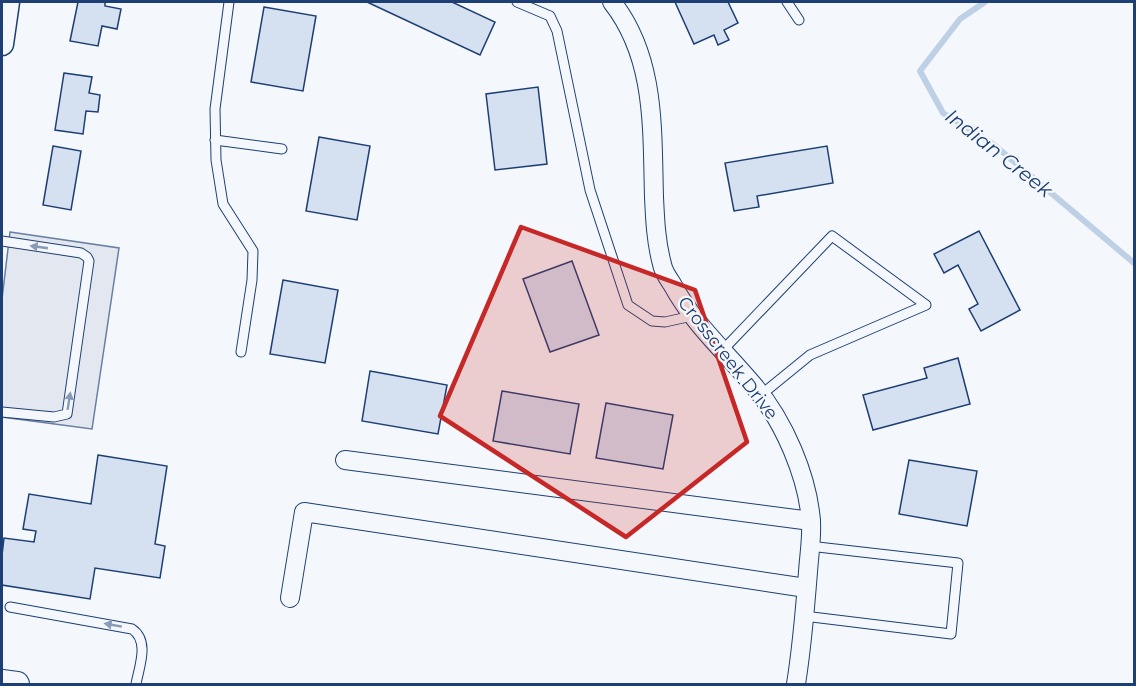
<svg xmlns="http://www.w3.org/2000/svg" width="1136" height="686" font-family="Montserrat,sans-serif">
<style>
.parking{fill:#e3e8f0;stroke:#687fa3;stroke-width:1.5}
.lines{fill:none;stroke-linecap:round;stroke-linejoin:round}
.stream{stroke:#bed0e5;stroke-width:6}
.building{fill:#d5e0f0;stroke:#1d3f73;stroke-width:1.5}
.service-casing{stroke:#1d3f73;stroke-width:11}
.minor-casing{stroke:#1d3f73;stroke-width:20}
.tertiary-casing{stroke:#1d3f73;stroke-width:25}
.secondary-casing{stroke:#1d3f73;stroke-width:26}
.service{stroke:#f4f7fb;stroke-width:9}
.minor{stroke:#f4f7fb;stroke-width:18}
.tertiary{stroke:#f4f7fb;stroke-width:22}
.secondary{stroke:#f4f7fb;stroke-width:24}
.oneway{fill:#889bb7}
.marked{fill:#c62828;fill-opacity:0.2;stroke:#c62828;stroke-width:4.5;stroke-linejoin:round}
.labels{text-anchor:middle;stroke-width:4.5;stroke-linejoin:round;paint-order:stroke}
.street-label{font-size:18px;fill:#1d3f73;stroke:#f4f7fb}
.water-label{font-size:20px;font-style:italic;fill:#1d3f73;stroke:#f4f7fb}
</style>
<rect width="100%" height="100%" fill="#f4f7fb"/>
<polygon class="parking" points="10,232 119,248 92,429 2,417 2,299"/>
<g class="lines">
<polyline class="stream" points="985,2 960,19 920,71 943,113 993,144 1134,263"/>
</g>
<g class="building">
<polygon points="78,2 105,2 105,6 121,9 117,29 102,26 98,46 70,41"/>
<polygon points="367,2 452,2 495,22 480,55"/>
<polygon points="675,2 728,2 738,23 724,30 729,40 718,45 714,35 694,44"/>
<polygon points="264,7 316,16 303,91 251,82"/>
<polygon points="64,73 92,77 89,93 100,95 98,112 86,111 83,134 55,130"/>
<polygon points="538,87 547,164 495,170 486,94"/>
<polygon points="319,137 370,146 357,220 306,211"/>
<polygon points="53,146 81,151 71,210 43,205"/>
<polygon points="827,146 833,183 757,196 759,207 734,211 725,163"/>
<polygon points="979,231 1020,310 981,331 969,309 978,304 958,265 944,273 934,254"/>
<polygon points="572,261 599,335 550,352 523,279"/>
<polygon points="283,280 338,290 325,363 270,354"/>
<polygon points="958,358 970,404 873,430 863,395 927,378 924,368"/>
<polygon points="370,371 447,385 438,434 362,421"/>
<polygon points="502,391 579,404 570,454 493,441"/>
<polygon points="606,403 673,415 663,469 596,458"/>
<polygon points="98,455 167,466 155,544 165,546 160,578 95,568 90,599 2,585 2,555 4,538 34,542 36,531 23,529 29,494 91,504"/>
<polygon points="909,460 977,471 967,526 899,514"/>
</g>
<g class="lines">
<g class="service-casing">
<g id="service">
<polyline points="229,2 215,109 216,160 223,204 253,251 252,280 241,352"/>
<polyline points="517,2 550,16 557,31 590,190 628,305 652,321 665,322 692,316"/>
<polyline points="787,2 799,20"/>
<polyline points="215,140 282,149"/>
<polyline points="2,241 81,253 87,257 89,261 67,414 54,417 2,412"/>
<polyline points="722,351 832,236 926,305 810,355 761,395"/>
<path d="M10 607 132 629C150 641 139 667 136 684"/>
<polyline points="804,616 951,634 958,563 809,546"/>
</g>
</g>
<g class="minor-casing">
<g id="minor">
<path d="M612 2C656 58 652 129 654 197 655 219 656 242 662 264 663 271 668 278 672 284 695 326 725 351 754 386 784 421 808 477 811 522 812 538 809 556 808 572 805 610 802 647 796 684"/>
<polyline points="345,460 811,521"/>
<polyline points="290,598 304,512 806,588"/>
</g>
</g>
<g class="tertiary-casing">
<polyline id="tertiary" points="2,44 8,2"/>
</g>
<g class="secondary-casing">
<polyline id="secondary" points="2,682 17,684"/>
</g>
<use href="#service" class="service"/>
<use href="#minor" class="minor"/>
<use href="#tertiary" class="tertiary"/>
<use href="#secondary" class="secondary"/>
</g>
<defs><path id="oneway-solid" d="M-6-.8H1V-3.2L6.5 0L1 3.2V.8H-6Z" transform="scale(1.5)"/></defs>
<g class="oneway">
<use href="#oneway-solid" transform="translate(39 247) rotate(-172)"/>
<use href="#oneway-solid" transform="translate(69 401) rotate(-81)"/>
<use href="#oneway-solid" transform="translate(113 625) rotate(-170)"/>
</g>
<path class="marked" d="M521 227 695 290 747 442 626 537 440 416Z"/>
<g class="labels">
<g class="street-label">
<text transform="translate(728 358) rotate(52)" y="6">Crosscreek Drive</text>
</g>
<g class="water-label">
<text transform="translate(999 153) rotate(38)" y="7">Indian Creek</text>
</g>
</g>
<rect width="1136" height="686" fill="none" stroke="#1d3f73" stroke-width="6"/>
</svg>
